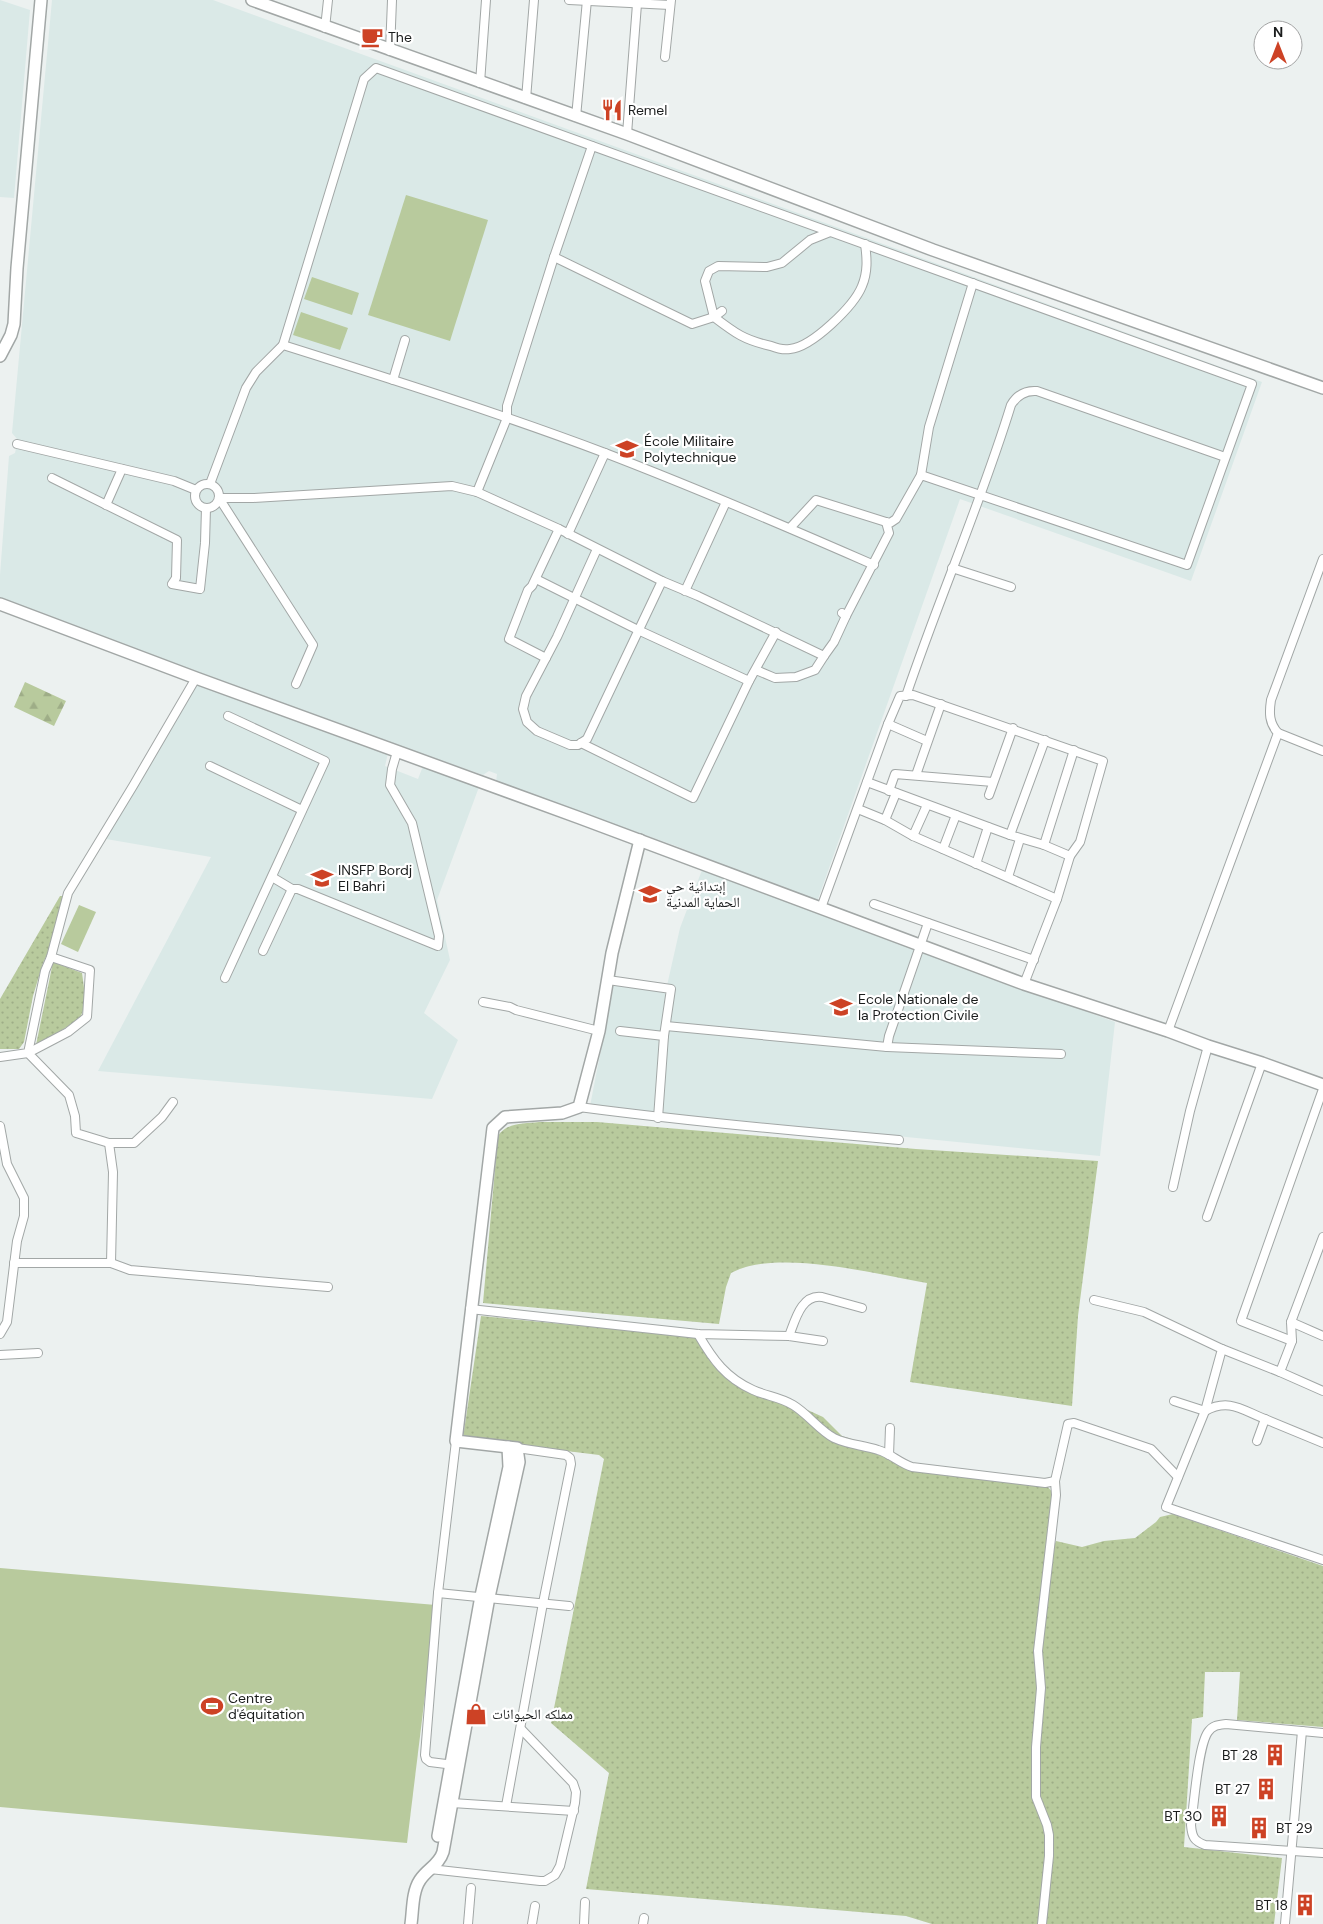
<svg xmlns="http://www.w3.org/2000/svg" width="1323" height="1924" font-family="'DM Sans','Noto Naskh Arabic',sans-serif">
<style>
.built{fill:#dae9e7}
.grass{fill:url(#grass-dots)}
.forest{fill:url(#forest-firs)}
.pitch{fill:#b8ca9d}
.lines{fill:none;stroke-linecap:round;stroke-linejoin:round}
.street-casing{stroke:#a2a7a6;stroke-width:10}
.secondary-casing{stroke:#a2a7a6;stroke-width:14}
.street{stroke:#fff;stroke-width:8}
.secondary{stroke:#fff;stroke-width:11}
.labels{text-anchor:middle;stroke-width:4.5;stroke-linejoin:round;paint-order:stroke}
.poi-label{font-size:14px;fill:#1b1d1d;stroke:#fff;text-anchor:start}
</style>
<defs>
<pattern id="grass-dots" width="8" height="8" patternUnits="userSpaceOnUse" patternTransform="scale(1.25)"><rect width="8" height="8" fill="#b8ca9d"/><path d="M2 2h.1M6 6h.1" fill="none" stroke="#9ead87" stroke-width="1.8" stroke-linecap="round"/></pattern>
<pattern id="forest-firs" width="22" height="20" patternUnits="userSpaceOnUse" patternTransform="scale(1.25)"><rect width="22" height="20" fill="#b8ca9d"/><path d="M5 1l3.5 6h-7zM16 11l3.5 6h-7z" fill="#9ead87"/></pattern>
</defs>
<rect width="100%" height="100%" fill="#ecf1f0"/>
<g class="built">
<polygon points="0,0 30,10 14,198 0,197"/>
<polygon points="52,0 213,0 1262,382 1191,581 960,499 817,902 676,846 496,782 497,774 489,771 483,775 357,731 0,599 0,575 9,456 15,453 17,444 17,439 12,433"/>
<polygon points="197,684 388,753 385,766 418,779 423,766 479,787 437,900 450,960 424,1013 458,1040 432,1099 98,1071 211,857 106,839"/>
<polygon points="702,870 1115,1022 1100,1156 590,1106 614,983 666,990 680,928"/>
</g>
<g class="grass">
<polygon points="60,896 62,896 62,901 47,955 43,963 33,996 24,1042 19,1049 0,1049 0,999"/>
<path d="M53 962 82 973C84 988 88 1006 79 1019L37 1046 36 1045Z"/>
<path d="M539 1122H597L916 1149 1098 1161 1078 1316 1072 1406 910 1382 927 1283C875 1274 777 1248 731 1273L726 1287 719 1324 483 1303 498 1136C507 1122 524 1124 539 1122Z"/>
<polygon points="481,1316 697,1337 712,1364 748,1383 823,1417 842,1436 855,1440 893,1460 1047,1486 1054,1494 1046,1542 1044,1570 1056,1541 1082,1547 1104,1541 1135,1538 1156,1522 1160,1517 1173,1514 1323,1566 1323,1727 1237,1720 1240,1672 1205,1672 1203,1717 1192,1719 1184,1847 1282,1858 1274,1924 932,1924 906,1916 586,1889 609,1773 551,1723 604,1459 599,1455 463,1438"/>
</g>
<polygon class="forest" points="25,682 66,701 54,726 14,707"/>
<g class="pitch">
<polygon points="406,195 488,220 450,341 368,315"/>
<polygon points="312,277 359,293 352,315 304,299"/>
<polygon points="301,312 348,328 340,350 293,335"/>
<polygon points="79,905 96,912 78,952 61,944"/>
<polygon points="0,1568 436,1605 407,1843 0,1807"/>
</g>
<g class="lines">
<g class="street-casing">
<g id="street">
<polyline points="569,0 670,5"/>
<polyline points="325,28 328,0"/>
<polyline points="390,51 392,0"/>
<polyline points="665,57 671,0"/>
<polyline points="480,83 486,0"/>
<polyline points="526,99 534,0"/>
<polyline points="576,117 587,0"/>
<polyline points="627,134 637,4"/>
<path d="M554 257 692 324 714 317C735 333 744 340 771 346 776 348 784 350 790 349 812 347 854 306 862 286 868 272 867 258 865 244"/>
<polyline points="722,311 714,317 705,281 709,271 718,266 767,267 782,263 810,240 830,232"/>
<polyline points="283,345 364,79 376,68 1252,384 1187,565 921,475 896,519 890,523 886,522 889,533 846,616"/>
<polyline points="393,380 405,340"/>
<polyline points="17,444 174,481 196,490"/>
<polyline points="921,475 929,427 973,283"/>
<polyline points="52,478 177,540 176,578 172,584 200,589 205,543 206,508"/>
<circle cx="207" cy="496" r="12"/>
<path d="M210 484 246 388 256 372 283 345C391 379 499 413 605 453 696 488 785 526 874 565"/>
<polyline points="477,492 507,418 507,406 554,257 592,146"/>
<polyline points="219,498 253,498 452,486 477,492 559,529 662,581 698,596 824,656 834,642 846,616 842,613"/>
<polyline points="219,498 313,645 296,684"/>
<polyline points="106,505 122,469"/>
<polyline points="790,528 816,500 886,522"/>
<polyline points="568,534 605,453"/>
<polyline points="597,549 557,637 526,696 523,709 527,722 537,731 570,745 578,745 587,739 662,581"/>
<polyline points="952,568 1011,587"/>
<polyline points="536,579 638,630 749,681"/>
<polyline points="685,591 726,502"/>
<polyline points="546,658 509,639 528,590 532,586 559,529"/>
<polyline points="756,670 775,678 796,677 815,670 824,656"/>
<path d="M906 696C939 598 981 503 1011 405 1017 395 1025 390 1037 391L1225 457"/>
<polyline points="888,724 927,741"/>
<polyline points="1278,733 1323,751"/>
<polyline points="581,743 693,798 749,681 776,632"/>
<polyline points="210,766 302,810"/>
<polyline points="916,775 941,704"/>
<polyline points="867,782 1010,835 1044,845 1070,856"/>
<polyline points="889,791 895,774 993,782"/>
<polyline points="896,793 885,820 913,836 1057,899"/>
<polyline points="989,795 1013,728"/>
<polyline points="858,809 885,820"/>
<polyline points="1010,835 1045,740"/>
<polyline points="913,836 927,805"/>
<polyline points="1044,845 1074,750"/>
<polyline points="943,849 956,815"/>
<polyline points="976,864 988,827"/>
<polyline points="272,877 292,889 298,889 438,946 439,936 412,823 390,785 392,769 397,752"/>
<polyline points="1008,877 1020,839"/>
<polyline points="874,904 1034,960"/>
<polyline points="821,908 888,724 900,696 913,695 1103,761 1080,842 1070,856 1057,899 1024,984"/>
<polyline points="263,951 292,889"/>
<polyline points="51,957 90,970 87,1017 68,1032 28,1053 69,1095 75,1116 76,1133 109,1143 134,1143 162,1117 173,1102"/>
<polyline points="225,978 325,761 228,716"/>
<polyline points="608,980 671,989 664,1036 658,1118"/>
<polyline points="483,1002 510,1007 516,1010 599,1031"/>
<polyline points="666,1026 887,1047 1061,1054"/>
<polyline points="620,1031 664,1036"/>
<path d="M1168 1031 1278 733C1269 723 1269 713 1271 700L1323 559"/>
<polyline points="887,1047 889,1036 928,923"/>
<polyline points="0,1057 28,1053 45,971 51,957 68,893 133,786 196,678"/>
<path d="M579 1107C685 1121 792 1131 899 1140"/>
<polyline points="0,1126 7,1164 24,1198 24,1216 17,1241 7,1322 0,1334"/>
<polyline points="1173,1187 1190,1111 1208,1046"/>
<polyline points="1207,1217 1262,1063"/>
<polyline points="1323,1237 1291,1322 1292,1341 1280,1372 1323,1391"/>
<polyline points="14,1263 111,1263 113,1172 109,1143"/>
<polyline points="111,1263 130,1270 328,1287"/>
<polyline points="1094,1300 1144,1312 1222,1349 1205,1411 1166,1507 1323,1560"/>
<polyline points="470,1309 698,1334 789,1336 823,1341"/>
<polyline points="1291,1322 1323,1336"/>
<path d="M698 1334C713 1360 726 1378 753 1390 766 1396 780 1397 793 1405 808 1414 819 1430 834 1438 849 1445 863 1445 878 1450 890 1453 899 1463 912 1467L1045 1483 1055 1481 1056 1495 1038 1651 1041 1688 1036 1747V1797L1047 1825 1049 1835V1856L1042 1924"/>
<path d="M789 1336C795 1321 801 1294 822 1297L862 1308"/>
<polyline points="1292,1341 1241,1321 1323,1089"/>
<polyline points="1222,1349 1280,1372"/>
<polyline points="0,1355 38,1353"/>
<path d="M1174 1401 1205 1411C1229 1398 1242 1410 1265 1419"/>
<polyline points="1257,1441 1265,1419 1323,1443"/>
<polyline points="889,1455 890,1428"/>
<polyline points="1055,1481 1068,1424 1074,1423 1151,1449 1178,1477"/>
<polyline points="438,1593 569,1606"/>
<path d="M1323 1733 1226 1724C1218 1725 1213 1725 1208 1732 1198 1746 1194 1805 1191 1825 1192 1837 1194 1841 1205 1845L1323 1853"/>
<polyline points="454,1765 430,1762 426,1759 425,1755 438,1593 456,1441"/>
<polyline points="452,1803 574,1811"/>
<polyline points="506,1806 543,1603 571,1464 570,1458 566,1455 517,1448"/>
<polyline points="430,1869 540,1881 545,1881 555,1875 560,1866 575,1803 576,1792 573,1783 521,1729"/>
<polyline points="468,1924 471,1888"/>
<polyline points="532,1924 535,1906"/>
<polyline points="584,1924 585,1902"/>
<polyline points="643,1924 644,1918"/>
<polyline points="1285,1924 1302,1731"/>
</g>
</g>
<g class="secondary-casing">
<g id="secondary">
<polyline points="252,0 627,134 933,250 1323,388"/>
<polyline points="0,356 11,335 14,324 17,268 41,0"/>
<polyline points="0,604 196,678 580,818 1024,984 1168,1031 1208,1046 1262,1063 1323,1085"/>
<polyline points="438,1836 481,1596 509,1467 508,1447"/>
<path d="M411 1924C413 1910 412 1892 420 1880 427 1869 439 1865 443 1852L489 1597 519 1462 517 1448 456 1441 493 1128 505 1117 562 1113 579 1107 599 1031 612 953 640 840"/>
</g>
</g>
<use href="#street" class="street"/>
<use href="#secondary" class="secondary"/>
</g>
<defs>
<g id="cafe-bare" transform="scale(1.725)"><path d="M-5.5-4.5H6V0H3Q3 3.5 0 3.5H-2.5Q-5.5 3.5-5.5 0ZM3-3.2v2h1.7v-2ZM-6 4.5H4V6H-6Z" fill="#cd4225" stroke="#fff" stroke-width="2.5" paint-order="stroke"/></g>
<g id="restaurant-bare" transform="scale(1.725)"><path d="M-5-6h1v4h1v-4h1v4h1v-4h1v5L-1.5 .5V6h-2V.5L-5-1ZM5-6V6H3V1.5H1.5Q1.5-4 5-6Z" fill="#cd4225" stroke="#fff" stroke-width="2.5" paint-order="stroke"/></g>
<g id="university-bare" transform="scale(1.725)"><path d="M0-5L7-2L0 1L-7-2ZM-4 1L0 2.5L4 1V4Q0 6-4 4Z" fill="#cd4225" stroke="#fff" stroke-width="2.5" paint-order="stroke"/></g>
<g id="school-bare" transform="scale(1.725)"><path d="M0-5L7-2L0 1L-7-2ZM-4 1L0 2.5L4 1V4Q0 6-4 4Z" fill="#cd4225" stroke="#fff" stroke-width="2.5" paint-order="stroke"/></g>
<g id="stadium-bare" transform="scale(1.725)"><path d="M0-5a6.5 5 0 1 0 0 10a6.5 5 0 1 0 0-10ZM-3.5-1.8h7v3.6h-7Z" fill="#cd4225" stroke="#fff" stroke-width="2.5" paint-order="stroke"/></g>
<g id="shop-bare" transform="scale(1.725)"><path d="M-5-2.5h2.3a2.7 3.5 0 0 1 5.4 0H5L5.5 6h-11ZM-1.5-2.5h3a1.5 2.3 0 0 0-3 0Z" fill="#cd4225" stroke="#fff" stroke-width="2.5" paint-order="stroke"/></g>
<g id="building-bare" transform="scale(1.725)"><path d="M-4-6H4V6H1V3H-1V6H-4ZM-2.5-4.3h1.7v1.8h-1.7ZM.8-4.3h1.7v1.8H.8ZM-2.5-1h1.7V.8h-1.7ZM.8-1h1.7V.8H.8Z" fill="#cd4225" stroke="#fff" stroke-width="2.5" paint-order="stroke"/></g>
</defs>
<g fill-rule="evenodd">
<use href="#cafe-bare" x="372" y="37"/>
<use href="#restaurant-bare" x="612" y="110"/>
<use href="#university-bare" x="627" y="449"/>
<use href="#university-bare" x="322" y="878"/>
<use href="#school-bare" x="650" y="894"/>
<use href="#university-bare" x="841" y="1007"/>
<use href="#stadium-bare" x="212" y="1706"/>
<use href="#shop-bare" x="476" y="1714"/>
<use href="#building-bare" x="1275" y="1755"/>
<use href="#building-bare" x="1266" y="1789"/>
<use href="#building-bare" x="1219" y="1816"/>
<use href="#building-bare" x="1259" y="1828"/>
<use href="#building-bare" x="1305" y="1905"/>
</g>
<g class="labels">
<g class="poi-label">
<text x="388" y="42">The</text>
<text x="628" y="115">Remel</text>
<text x="644" y="446">École Militaire<tspan x="644" dy="16">Polytechnique</tspan></text>
<text x="338" y="875">INSFP Bordj<tspan x="338" dy="16">El Bahri</tspan></text>
<text x="666" y="891">إبتدائية حي<tspan x="666" dy="16">الحماية المدنية</tspan></text>
<text x="858" y="1004">Ecole Nationale de<tspan x="858" dy="16">la Protection Civile</tspan></text>
<text x="228" y="1703">Centre<tspan x="228" dy="16">d'équitation</tspan></text>
<text x="492" y="1719">مملكه الحيوانات</text>
<text x="1258" y="1760" text-anchor="end">BT 28</text>
<text x="1250" y="1794" text-anchor="end">BT 27</text>
<text x="1202" y="1821" text-anchor="end">BT 30</text>
<text x="1276" y="1833">BT 29</text>
<text x="1288" y="1910" text-anchor="end">BT 18</text>
</g>
</g>
<g transform="translate(1278 45)"><circle r="24" fill="#ffffff" stroke="#a4a5a5"/>
<path d="M0-4L9 19L0 12L-9 19Z" fill="#cd4225"/>
<text y="-8" font-size="14" font-weight="bold" text-anchor="middle" fill="#1b1d1d">N</text>
</g>
</svg>
